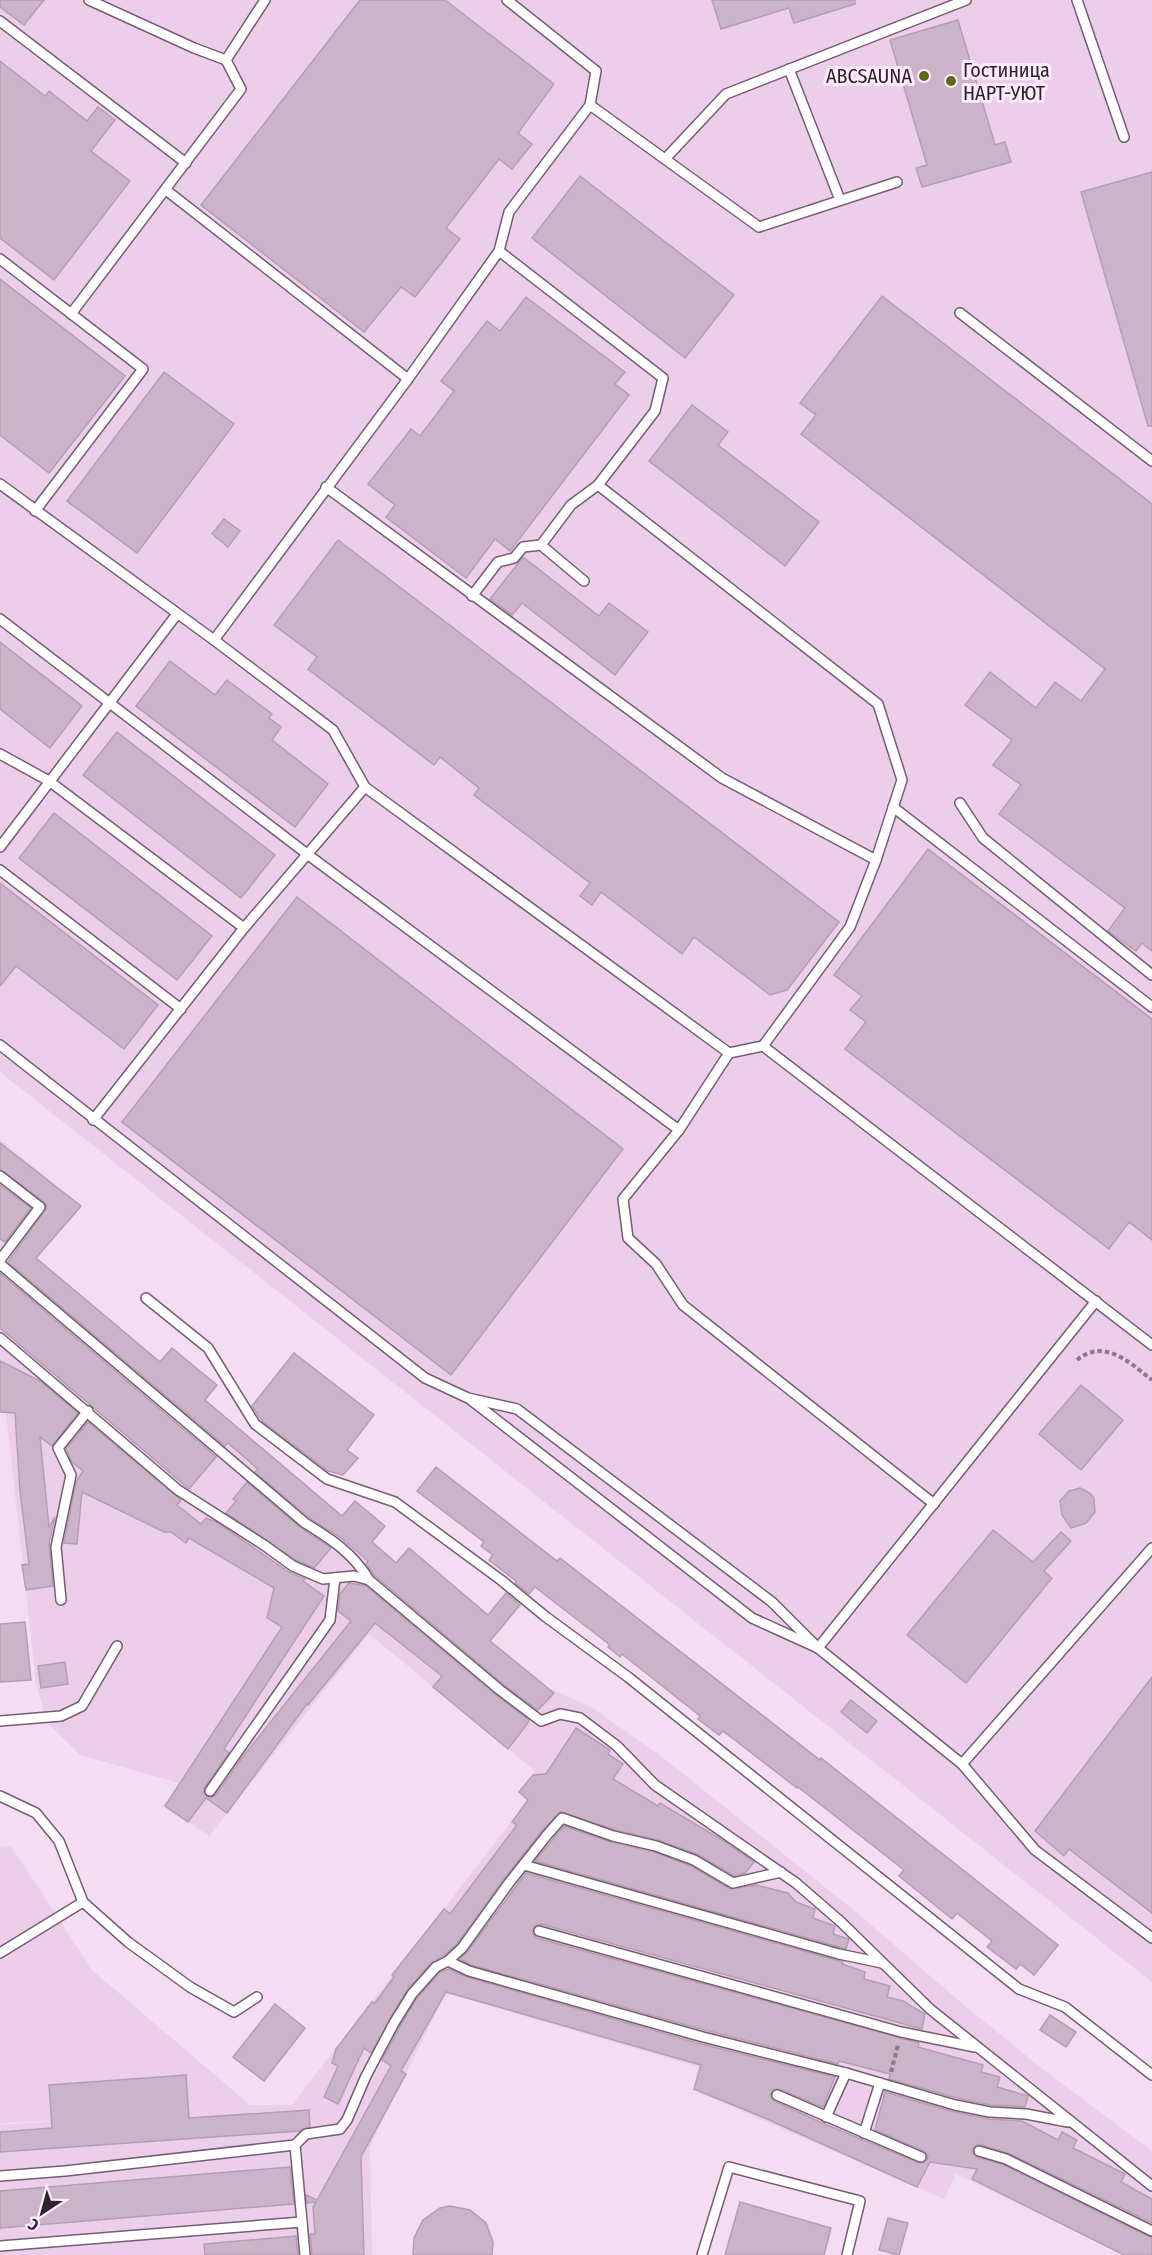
<svg xmlns="http://www.w3.org/2000/svg" width="1152" height="2255" font-family="'Fira Sans Condensed',sans-serif">
<style>
.built{fill:#ecceea}
.building{fill:#cbb4ca;stroke:#b49eb3;stroke-width:1.5}
.lines{fill:none;stroke-linecap:round;stroke-linejoin:round}
.service-casing{stroke:#735e72;stroke-width:12}
.path{stroke:#8b7b8a;stroke-width:4;stroke-dasharray:4.5 3;stroke-linecap:butt}
.service{stroke:#fff;stroke-width:9}
.poi-dot{fill:#5f6b13;stroke:#feebfd;stroke-width:2}
.labels{text-anchor:middle;stroke-width:6;stroke-linejoin:round;paint-order:stroke}
.poi-label{font-size:20px;fill:#2c232b;stroke:#feebfd;text-anchor:start}
</style>
<rect width="100%" height="100%" fill="#f4dcf3"/>
<g class="built">
<polygon points="0,0 1152,0 1152,1982 0,1072"/>
<polygon points="0,1139 81,1206 37,1258 546,1687 591,1707 661,1756 861,1916 959,2001 1044,2070 1152,2151 1152,2255 1124,2255 956,2174 944,2199 693,2090 698,2067 446,1993 370,2146 372,2255 0,2255 0,2125 66,2120 0,2123 0,1847 11,1846 92,1970 250,2105 292,2105 528,1800 519,1792 535,1771 369,1634 209,1836 165,1806 179,1783 80,1755 47,1723 36,1682 6,1413 0,1413"/>
</g>
<g class="building">
<polygon points="0,0 44,0 24,25 0,7"/>
<polygon points="360,0 445,0 554,84 518,133 532,144 512,169 499,159 446,228 460,239 415,297 401,287 364,332 201,205"/>
<polygon points="712,0 855,0 855,4 794,23 789,8 721,29"/>
<polygon points="958,20 995,145 1005,142 1011,162 922,187 916,168 927,165 890,40"/>
<polygon points="0,61 45,96 49,91 87,121 98,107 115,120 91,151 130,181 54,280 0,238"/>
<polygon points="1152,172 1152,426 1148,426 1081,192"/>
<polygon points="580,176 734,295 685,358 532,238"/>
<polygon points="0,279 125,376 49,473 0,435"/>
<polygon points="882,296 1152,504 1152,951 1142,943 1136,951 1108,931 1125,908 999,814 1021,785 993,765 1012,740 965,705 990,672 1036,708 1055,682 1081,701 1105,669 801,434 816,415 800,403"/>
<polygon points="526,297 625,372 615,384 629,395 510,551 495,539 466,578 386,517 395,505 368,484 411,429 420,436 454,391 441,381 487,321 500,331"/>
<polygon points="164,372 234,424 137,553 67,501"/>
<polygon points="692,405 728,432 718,445 819,522 785,566 649,461"/>
<polygon points="224,519 240,531 228,547 212,534"/>
<polygon points="338,540 839,922 787,990 770,995 694,937 682,954 601,892 592,905 580,896 590,883 474,795 479,788 440,757 434,765 308,669 317,657 274,625"/>
<polygon points="523,557 599,616 609,603 648,632 615,675 522,603 512,615 490,599"/>
<polygon points="0,642 82,706 50,748 0,709"/>
<polygon points="170,661 215,695 227,680 272,714 269,718 281,727 272,740 328,784 295,827 136,706"/>
<polygon points="117,732 275,855 241,898 83,775"/>
<polygon points="54,813 212,936 177,980 19,858"/>
<polygon points="928,849 1152,1019 1152,1240 1129,1222 1109,1249 845,1049 866,1022 850,1010 862,996 834,975"/>
<polygon points="0,883 158,1005 124,1049 16,966 0,986"/>
<polygon points="297,897 623,1149 451,1375 122,1122"/>
<polygon points="0,1143 81,1206 36,1258 160,1362 172,1348 217,1385 205,1400 342,1516 355,1501 385,1526 372,1542 396,1563 409,1548 488,1615 506,1593 520,1605 490,1641 554,1693 538,1710 504,1685 374,1575 366,1564 368,1561 340,1537 309,1518 255,1472 258,1469 228,1443 225,1446 8,1262 47,1207 44,1202 0,1169"/>
<polygon points="0,1185 31,1208 5,1242 0,1239"/>
<polygon points="0,1273 216,1457 189,1489 0,1328"/>
<polygon points="294,1353 374,1415 347,1450 358,1458 343,1475 328,1471 263,1422 252,1406"/>
<polygon points="0,1361 40,1381 78,1413 52,1446 40,1437 49,1527 55,1517 49,1542 53,1586 26,1590 22,1565 29,1564 20,1491 15,1413 0,1412"/>
<polygon points="1081,1385 1123,1420 1081,1470 1039,1434"/>
<polygon points="88,1422 181,1500 177,1505 201,1524 206,1518 218,1523 289,1572 305,1579 303,1581 324,1596 224,1749 229,1753 204,1788 204,1793 207,1797 212,1797 216,1795 242,1758 351,1621 338,1611 340,1594 349,1583 366,1586 496,1695 529,1720 528,1723 508,1749 433,1687 442,1676 375,1623 308,1705 307,1704 227,1813 206,1798 188,1822 165,1806 282,1627 267,1618 274,1588 189,1538 186,1543 171,1532 164,1532 82,1492 77,1544 64,1543 76,1482 83,1471 72,1462 66,1449"/>
<polygon points="436,1467 557,1561 560,1558 820,1760 821,1758 1058,1945 1034,1975 1020,1964 1016,1969 987,1947 992,1941 957,1913 952,1919 899,1876 904,1870 798,1787 797,1788 723,1731 719,1735 698,1719 700,1716 622,1654 620,1657 608,1647 610,1645 535,1587 529,1594 515,1583 516,1581 489,1560 493,1555 481,1546 484,1542 417,1491"/>
<polygon points="247,1482 301,1528 331,1548 314,1568 296,1560 226,1513 236,1501 233,1499"/>
<polygon points="1080,1488 1090,1493 1094,1498 1095,1512 1086,1523 1071,1528 1062,1515 1060,1501 1069,1491"/>
<polygon points="993,1530 1033,1562 1061,1532 1071,1541 1044,1571 1052,1578 966,1683 907,1635"/>
<polygon points="25,1622 31,1680 0,1682 0,1624"/>
<polygon points="65,1662 68,1684 41,1688 38,1666"/>
<polygon points="1152,1677 1152,1913 1069,1849 1064,1856 1035,1831"/>
<polygon points="851,1700 877,1721 867,1733 841,1712"/>
<polygon points="576,1728 610,1750 608,1754 623,1764 613,1779 658,1806 660,1803 722,1840 754,1862 745,1873 734,1876 697,1854 658,1840 615,1830 560,1812 542,1831 504,1879 457,1944 444,1955 431,1963 407,1990 371,2053 364,2048 338,2104 324,2097 338,2066 332,2063 336,2049 372,2002 375,2003 394,1977 392,1975 444,1909 450,1914 517,1825 512,1822 528,1800 519,1792 533,1775 546,1774"/>
<polygon points="564,1826 611,1842 654,1852 691,1866 730,1889 756,1885 788,1893 796,1902 815,1909 813,1918 835,1926 833,1934 849,1939 846,1949 535,1861"/>
<polygon points="526,1873 843,1962 842,1964 865,1972 864,1979 890,1986 887,1997 903,2001 925,2014 922,2029 541,1924 535,1926 532,1930 534,1935 537,1938 919,2043 918,2047 983,2065 981,2072 1000,2077 997,2087 1028,2096 1025,2107 991,2105 957,2098 889,2079 890,2074 839,2061 838,2064 705,2030 471,1965 460,1959 467,1952"/>
<polygon points="448,1969 467,1977 701,2044 835,2077 823,2107 779,2089 773,2090 770,2096 774,2101 822,2123 919,2163 927,2160 928,2156 924,2151 875,2130 885,2092 954,2112 989,2119 1022,2121 1058,2140 1062,2132 1077,2140 1073,2148 1125,2174 1121,2182 1152,2199 1152,2223 1008,2153 978,2144 974,2147 972,2152 977,2157 1004,2165 1152,2238 1152,2255 1124,2255 972,2179 977,2169 930,2162 917,2187 765,2118 694,2089 701,2065 446,1992 401,2071 406,2074 361,2157 364,2255 312,2255 310,2234 315,2234 313,2207 316,2202 307,2203 306,2195 317,2200 391,2066 382,2060 400,2026 417,1998 440,1972"/>
<polygon points="275,2004 305,2028 264,2081 233,2057"/>
<polygon points="1050,2015 1076,2032 1066,2047 1040,2030"/>
<polygon points="186,2075 189,2118 309,2110 310,2127 300,2131 0,2152 0,2132 52,2128 49,2085"/>
<polygon points="290,2167 294,2204 0,2228 0,2191"/>
<polygon points="740,2202 831,2228 824,2255 725,2255"/>
<polygon points="450,2206 470,2210 486,2223 493,2242 492,2255 413,2255 414,2238 423,2220 440,2208"/>
<polygon points="888,2218 908,2223 899,2255 879,2250"/>
<polygon points="296,2236 298,2255 205,2255 204,2244"/>
</g>
<g class="lines">
<g class="service-casing">
<g id="service">
<polyline points="89,0 194,48 226,60"/>
<polyline points="1077,0 1124,137"/>
<polyline points="0,21 186,163"/>
<polyline points="789,69 840,200"/>
<polyline points="590,105 759,227 897,182"/>
<polyline points="665,159 726,94 966,0"/>
<polyline points="166,190 408,379"/>
<polyline points="499,251 663,378 655,411 598,485 878,704 902,780 876,860 850,927 763,1046"/>
<polyline points="0,259 143,369 35,511"/>
<polyline points="960,313 1152,461"/>
<polyline points="71,314 241,89 226,60 265,0"/>
<polyline points="0,484 214,640 333,730 365,787 729,1053 763,1046 1152,1345"/>
<polyline points="326,487 722,778 876,860"/>
<polyline points="584,581 541,545 571,505 598,485"/>
<polyline points="472,596 498,562 514,558 523,547 541,545"/>
<polyline points="0,619 307,854 679,1130"/>
<polyline points="214,640 408,379 499,251 509,212 590,105 596,71 507,0"/>
<polyline points="0,754 49,781 244,928"/>
<polyline points="960,803 983,838 1152,975"/>
<polyline points="893,807 1152,1007"/>
<polyline points="0,847 177,614"/>
<polyline points="0,870 181,1009"/>
<polyline points="0,1045 425,1378 468,1398 517,1409 772,1602 818,1648 962,1764 1152,1548"/>
<polyline points="729,1053 679,1130 623,1199 628,1238 656,1264 683,1305 934,1504"/>
<polyline points="93,1120 244,928 365,787"/>
<polyline points="0,1176 40,1207 0,1260"/>
<path d="M0 1264 305 1523C331 1539 353 1553 369 1580"/>
<polyline points="146,1298 208,1348 255,1424 327,1479 395,1502 501,1580 546,1617 628,1677 1019,1989 1065,2007 1152,2075"/>
<polyline points="0,1338 178,1490 264,1545 293,1566 323,1579 354,1576 369,1580 500,1690 541,1721 560,1714 580,1718 617,1746 655,1785 796,1883 841,1922 930,2009 1152,2186"/>
<polyline points="471,1400 752,1618 818,1648 1096,1301"/>
<polyline points="61,1600 56,1547 71,1475 58,1448 88,1411"/>
<polyline points="0,1721 61,1716 82,1706 117,1646"/>
<polyline points="962,1764 1035,1850 1152,1938"/>
<polyline points="210,1791 330,1620 335,1578"/>
<polyline points="0,1796 36,1813 59,1841 83,1902 128,1942 190,1987 234,2012 257,1997"/>
<polyline points="524,1865 839,1954 882,1963"/>
<polyline points="539,1931 901,2032 975,2047"/>
<polyline points="0,1953 83,1902"/>
<polyline points="448,1961 469,1971 703,2037 846,2073 955,2105 990,2112 1026,2114 1068,2122"/>
<polyline points="777,2095 921,2157"/>
<polyline points="826,2117 846,2073"/>
<polyline points="864,2133 880,2083"/>
<polyline points="295,2145 305,2255"/>
<polyline points="979,2151 1006,2159 1152,2231"/>
<polyline points="0,2176 65,2171 295,2145 306,2134 340,2129 347,2120 366,2076 394,2023 412,1994 436,1967 448,1961 462,1948 509,1883 547,1835 562,1818 613,1836 656,1846 694,1860 733,1883 781,1872"/>
<polyline points="0,2246 302,2222"/>
<polyline points="702,2255 729,2167 860,2201 847,2255"/>
</g>
</g>
<g class="path">
<path d="M1077 1360C1105 1337 1131 1364 1152 1380"/>
<polyline points="891,2072 898,2045"/>
</g>
<use href="#service" class="service"/>
</g>
<g class="poi-dot">
<circle cx="924" cy="76" r="6"/>
<circle cx="951" cy="81" r="6"/>
</g>
<g class="labels">
<g class="poi-label">
<text x="963" y="77">Гостиница<tspan x="963" dy="23">НАРТ-УЮТ</tspan></text>
<text x="912" y="83" text-anchor="end">ABCSAUNA</text>
</g>
</g>
<g transform="translate(42 2213) rotate(216)" stroke="#feebfd" stroke-width="4.5" paint-order="stroke">
<path d="M0-4.5L10 22L0 15L-10 22Z" fill="#2c232b"/>
<text y="-9" font-size="16" font-weight="bold" text-anchor="middle" fill="#2c232b">С</text>
</g>
</svg>
